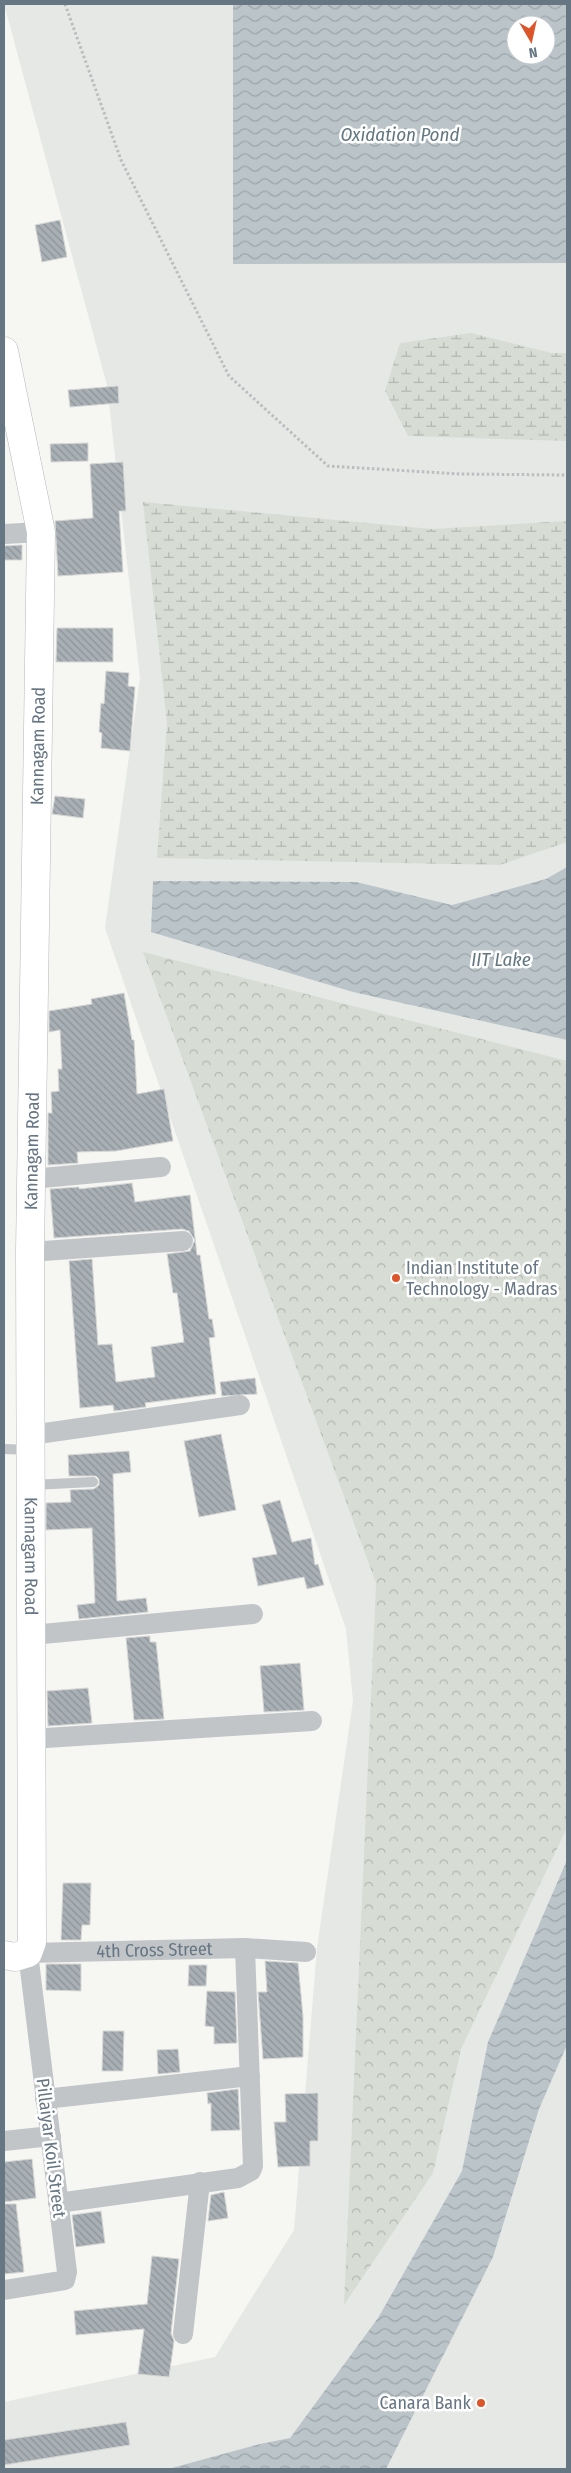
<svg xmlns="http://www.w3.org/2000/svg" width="571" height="2473" font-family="'Fira Sans Condensed',sans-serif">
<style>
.built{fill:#e6e8e6;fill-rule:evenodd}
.forest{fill:url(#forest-crowns)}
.wetland{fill:url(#wetland-marsh)}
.water{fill:url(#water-waves);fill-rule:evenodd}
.building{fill:url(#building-back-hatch);stroke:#d7d7d5}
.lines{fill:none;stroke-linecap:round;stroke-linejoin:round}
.secondary-casing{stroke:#b4b9bd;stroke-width:29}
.path{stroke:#bbbdbf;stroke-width:3;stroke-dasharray:2.5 2.5;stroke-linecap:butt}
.lane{stroke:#c1c5c8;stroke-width:10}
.street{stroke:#c1c5c8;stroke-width:20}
.secondary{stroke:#fff;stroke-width:28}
.poi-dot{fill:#dc562c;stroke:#fff;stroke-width:2}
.labels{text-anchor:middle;stroke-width:5;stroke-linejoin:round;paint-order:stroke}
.street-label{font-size:18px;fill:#667683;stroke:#fff}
.poi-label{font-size:18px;fill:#667683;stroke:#fff;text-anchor:start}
.water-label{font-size:19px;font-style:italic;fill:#62777f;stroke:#fff}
</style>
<defs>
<pattern id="forest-crowns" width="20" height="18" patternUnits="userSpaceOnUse" patternTransform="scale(1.25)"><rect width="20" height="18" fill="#d7ddd4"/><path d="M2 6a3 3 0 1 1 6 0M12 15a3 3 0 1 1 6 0" fill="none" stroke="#b2b8b1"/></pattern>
<pattern id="wetland-marsh" width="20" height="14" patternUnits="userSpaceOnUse" patternTransform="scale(1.25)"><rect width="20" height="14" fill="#d7ddd4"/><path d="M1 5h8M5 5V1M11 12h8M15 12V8" fill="none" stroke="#b2b8b1"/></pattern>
<pattern id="water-waves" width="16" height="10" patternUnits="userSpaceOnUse" patternTransform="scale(1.25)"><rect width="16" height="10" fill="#bbc5c9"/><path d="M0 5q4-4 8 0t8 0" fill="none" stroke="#9ca5a9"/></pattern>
<pattern id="building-back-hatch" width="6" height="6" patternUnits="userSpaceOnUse" patternTransform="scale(1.25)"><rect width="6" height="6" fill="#a8b0b5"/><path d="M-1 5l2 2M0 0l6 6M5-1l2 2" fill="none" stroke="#8d9499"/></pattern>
</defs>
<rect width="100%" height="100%" fill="#f6f6f3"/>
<path class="built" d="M4 4H567V2469H4V2402L215 2357 294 2230 317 1948 353 1701 346 1629 105 928 140 678 107 385ZM516 25H546V55H516Z"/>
<polygon class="forest" points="143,952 567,1061 567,1828 461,2049 433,2173 344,2305 376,1583"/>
<g class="wetland">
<polygon points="471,333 552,353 567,353 567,441 408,436 385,391 400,343"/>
<polygon points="143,502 432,529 567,521 567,842 500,865 157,858 167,723"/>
</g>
<g class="water">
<path d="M233 4H567V263L233 264ZM516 25H546V55H516Z"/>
<polygon points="567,867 567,1040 353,992 151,932 153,881 356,882 452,905 546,879"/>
<polygon points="567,1860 567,2045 539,2109 493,2257 386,2469 168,2469 260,2444 290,2438 378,2318 462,2171 488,2042"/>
</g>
<g class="building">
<polygon points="60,220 67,257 42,262 35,225"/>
<polygon points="118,386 119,403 70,407 68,390"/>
<polygon points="88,443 88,461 51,462 50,444"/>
<polygon points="123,462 126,511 119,511 123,572 58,576 55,521 93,518 90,464"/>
<polygon points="22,545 22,560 4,560 4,546"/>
<polygon points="57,628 113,628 113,662 56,662"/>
<polygon points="106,671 129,673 128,686 135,687 130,751 101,748 102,733 99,732 101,703 104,704"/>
<polygon points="55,796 85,799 83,818 52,814"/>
<polygon points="124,993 132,1040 134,1040 137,1094 164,1089 173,1141 116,1151 77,1152 78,1163 48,1165 48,1113 52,1113 51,1092 59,1091 58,1069 62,1069 60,1030 49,1032 49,1011 92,1004 91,999"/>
<polygon points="132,1183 135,1202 190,1195 197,1255 200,1255 209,1319 212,1319 215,1337 209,1338 216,1394 145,1403 146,1407 114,1411 113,1405 80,1408 69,1261 92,1259 98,1345 112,1344 116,1382 155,1377 151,1347 184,1342 177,1293 173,1293 167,1254 190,1251 195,1240 189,1231 182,1229 54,1238 50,1189 79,1187 79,1189"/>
<polygon points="255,1378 257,1394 222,1396 220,1382"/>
<polygon points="221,1434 236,1510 199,1517 184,1441"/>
<polygon points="129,1451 131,1472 113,1474 117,1601 146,1598 148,1612 79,1619 77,1605 95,1603 92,1528 46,1530 46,1503 71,1502 70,1490 94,1489 99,1485 99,1479 96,1476 69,1476 68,1455"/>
<polygon points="280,1500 292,1542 311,1538 315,1565 318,1564 324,1585 307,1589 304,1577 258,1586 252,1558 277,1554 262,1505"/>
<polygon points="150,1636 150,1642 156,1642 164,1719 134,1720 126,1638"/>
<polygon points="300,1663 304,1710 264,1712 260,1666"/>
<polygon points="88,1688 92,1723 48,1726 47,1691"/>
<polygon points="63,1883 91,1883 90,1925 82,1925 81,1940 61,1940"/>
<polygon points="265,1961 298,1963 303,2016 303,2057 263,2059 258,1992 267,1992"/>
<polygon points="46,1964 81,1964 81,1991 46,1990"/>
<polygon points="189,1965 207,1965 206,1986 188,1986"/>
<polygon points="207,1991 235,1992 237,2043 214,2044 214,2027 205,2026"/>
<polygon points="103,2031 124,2031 123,2071 102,2071"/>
<polygon points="178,2049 180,2072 158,2074 157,2050"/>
<polygon points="238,2089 240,2130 211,2131 211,2103 208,2104 207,2093"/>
<polygon points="318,2093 318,2141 310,2141 310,2166 278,2167 274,2122 286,2122 285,2094"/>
<polygon points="32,2159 36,2198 4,2202 4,2162"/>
<polygon points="224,2192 228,2218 208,2221 211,2195"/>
<polygon points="4,2204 16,2204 24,2272 4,2274"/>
<polygon points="101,2211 105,2243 76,2247 72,2215"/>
<polygon points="152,2256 179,2259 171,2333 174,2341 169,2377 138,2374 144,2329 76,2335 74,2311 147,2304"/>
<polygon points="126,2422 130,2445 4,2465 4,2440"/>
</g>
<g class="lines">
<g class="secondary-casing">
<g id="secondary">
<path id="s2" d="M4 351 41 532 30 1252 32 1942 28 1953 15 1957 4 1955"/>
</g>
</g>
<polyline class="path" points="65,4 121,160 229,376 328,466 460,474 567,475"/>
<g class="lane">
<polyline points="4,1449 30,1450"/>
<polyline points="32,1485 93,1482"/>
</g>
<g class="street">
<polyline points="4,534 41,532"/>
<polyline points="31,1179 161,1167"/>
<polyline points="30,1252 183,1241"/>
<polyline points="31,1435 240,1405"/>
<polyline points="32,1635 253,1614"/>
<polyline points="30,1739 312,1721"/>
<polyline points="45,2099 250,2076"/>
<polyline points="4,2141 51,2136"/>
<polyline points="58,2203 238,2178 251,2171 253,2166 245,1948"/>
<path id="s1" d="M4 2290 60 2281 65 2280 67 2272 28 1953 245 1948 306 1952"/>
<polyline points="183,2334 200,2182"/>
</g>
<use href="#secondary" class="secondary"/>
</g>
<g class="poi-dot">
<circle cx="396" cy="1278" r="5"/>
<circle cx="481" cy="2403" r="5"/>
</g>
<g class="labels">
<g class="street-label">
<text transform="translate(38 746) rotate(-89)" y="6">Kannagam Road</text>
<text transform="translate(32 1151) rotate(-89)" y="6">Kannagam Road</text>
<text dy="6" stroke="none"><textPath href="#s2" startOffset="1209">Kannagam Road</textPath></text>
<text dy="6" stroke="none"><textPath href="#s1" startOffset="518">4th Cross Street</textPath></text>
<text transform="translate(51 2148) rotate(83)" y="6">Pillaiyar Koil Street</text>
</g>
<g class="poi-label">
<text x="406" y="1274">Indian Institute of<tspan x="406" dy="21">Technology - Madras</tspan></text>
<text x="471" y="2409" text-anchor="end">Canara Bank</text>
</g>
<g class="water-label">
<text x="400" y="141">Oxidation Pond</text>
<text x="501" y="966">IIT Lake</text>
</g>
</g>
<rect width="571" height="2473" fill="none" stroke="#667683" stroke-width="10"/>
<g transform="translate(531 40) rotate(171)"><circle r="24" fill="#ffffff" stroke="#c2c8cd"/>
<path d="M0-4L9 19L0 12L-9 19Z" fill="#dc562c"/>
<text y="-8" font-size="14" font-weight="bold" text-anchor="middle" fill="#667683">N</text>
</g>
</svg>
